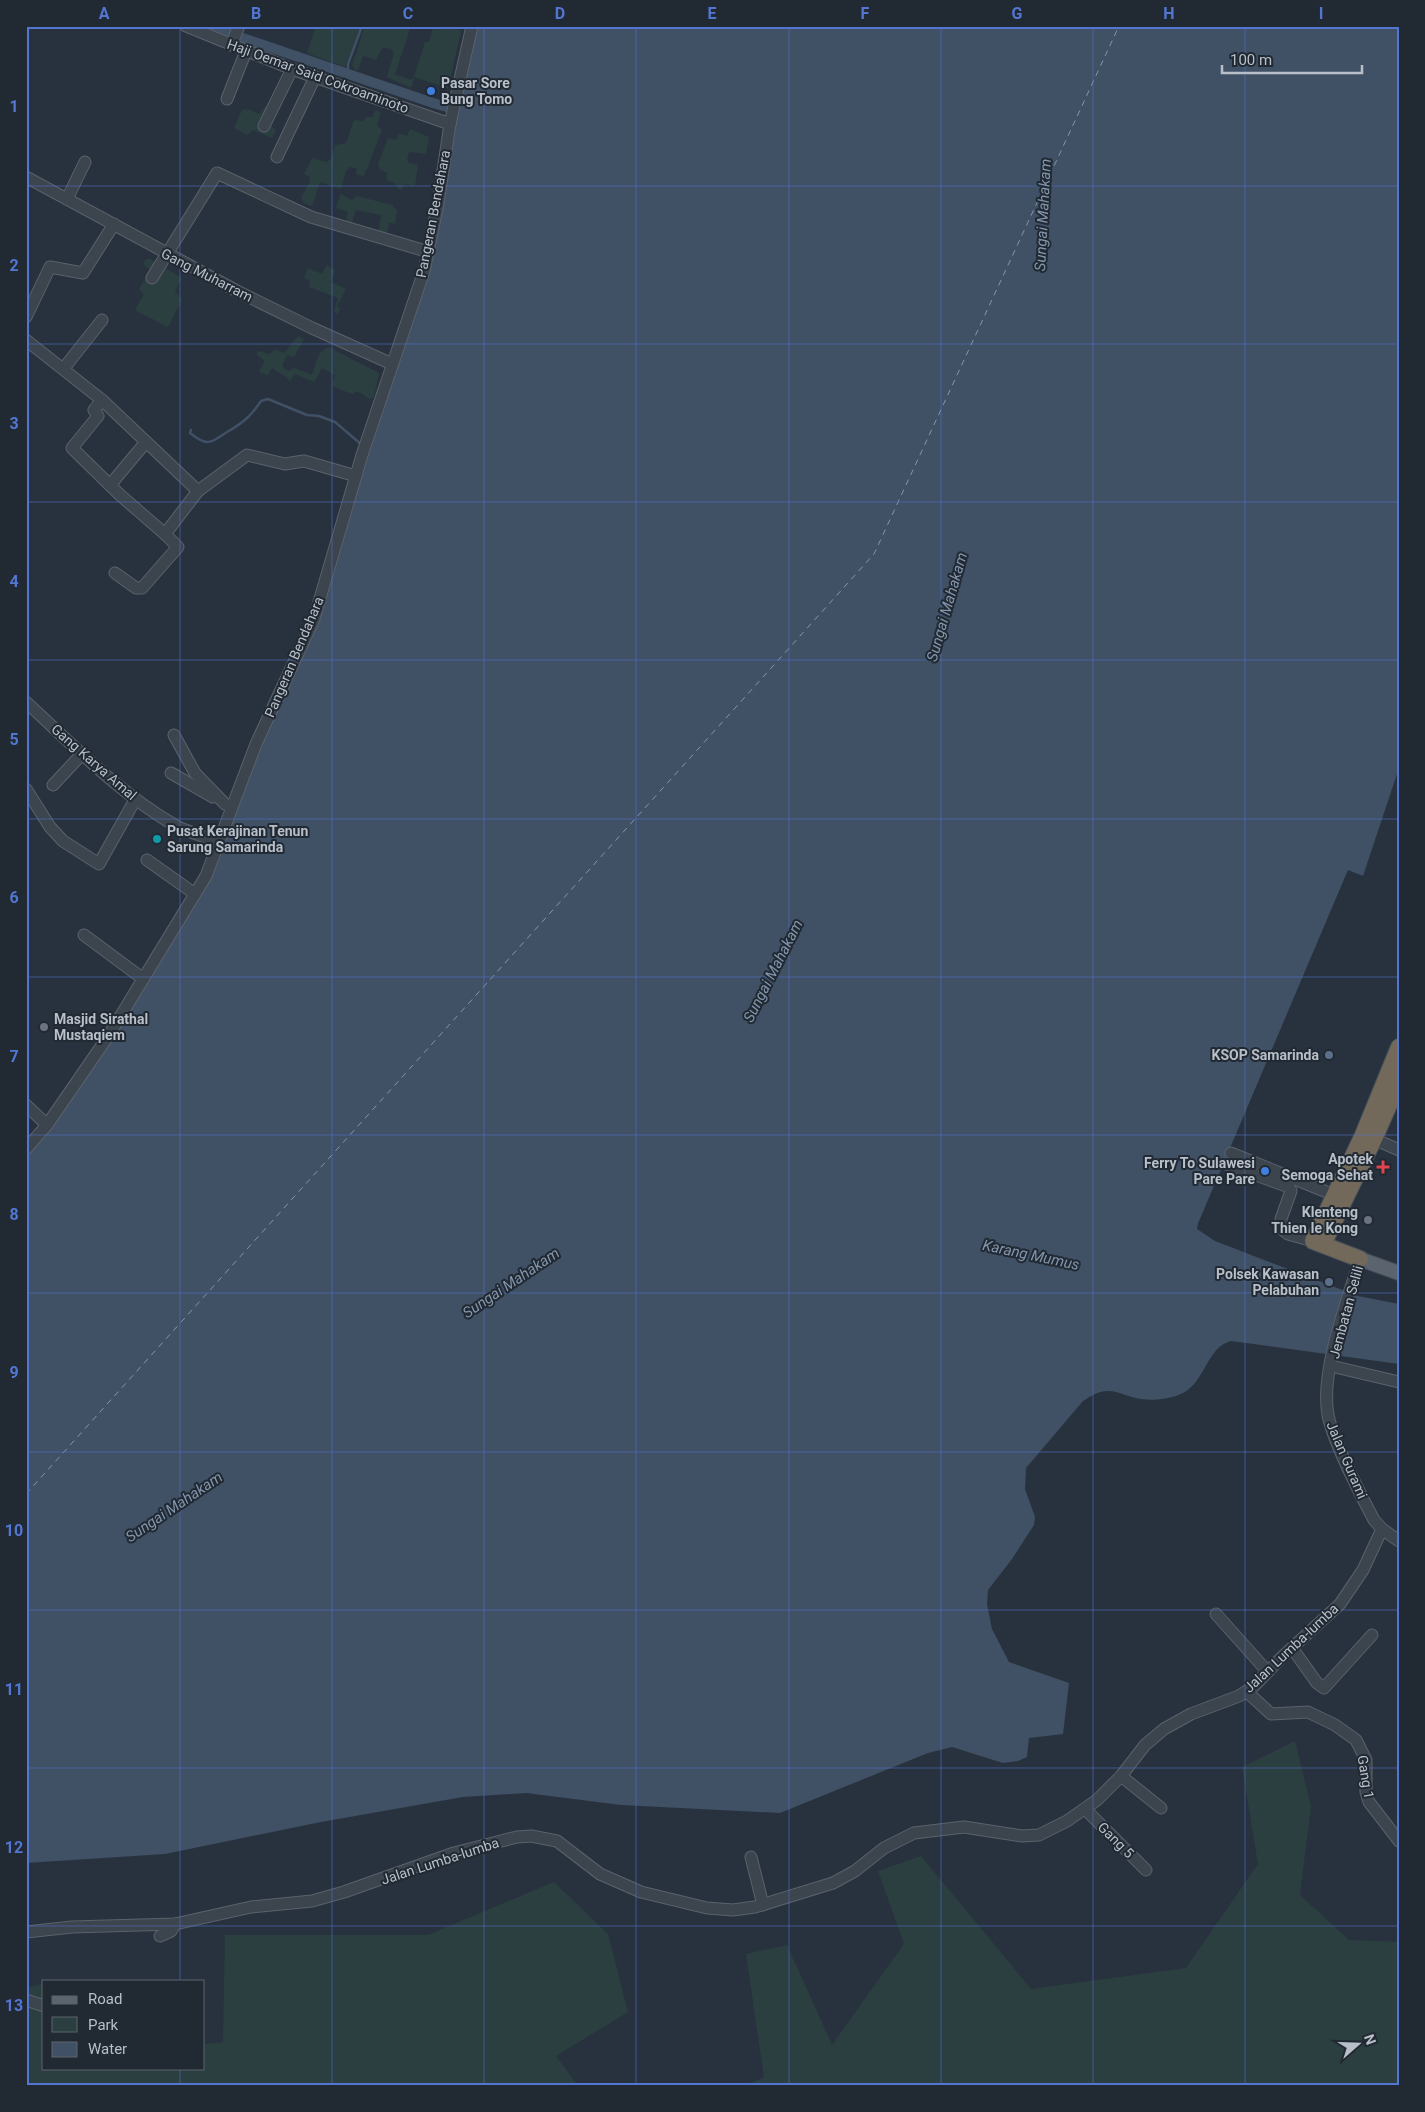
<svg xmlns="http://www.w3.org/2000/svg" width="1425" height="2112" font-family="Roboto,sans-serif">
<style>
.green{fill:#2b3f40}
.water{fill:#405065}
.pier{fill:#28323e}
.lines{fill:none;stroke-linecap:round;stroke-linejoin:round}
.stream{stroke:#405065;stroke-width:2.5}
.canal{stroke:#405065;stroke-width:10}
.ferry{stroke:#8396ad;stroke-width:1;stroke-dasharray:6 5;stroke-linecap:butt}
.minor-casing{stroke:#5a626c;stroke-width:13}
.major-casing{stroke:#454d57;stroke-width:16}
.highway-casing{stroke:#474f59;stroke-width:18}
.minor{stroke:#3c444e;stroke-width:11}
.major{stroke:#5a636e;stroke-width:14}
.highway{stroke:#73695a;stroke-width:16}
.grid{fill:none;stroke:#5376d3;stroke-width:1;stroke-opacity:0.55}
.shop-dot{fill:#3f7fe0;stroke:#212933;stroke-width:2}
.culture-dot{fill:#0f9aa8;stroke:#212933;stroke-width:2}
.worship-dot{fill:#6b7280;stroke:#212933;stroke-width:2}
.service-dot{fill:#5c6f8a;stroke:#212933;stroke-width:2}
.health-dot{fill:#e0444e;stroke:#212933;stroke-width:2}
.labels{text-anchor:middle;stroke-width:4;stroke-linejoin:round;paint-order:stroke}
.street-label{font-size:14px;fill:#b8bfc9;stroke:#212933}
.poi-label{font-size:14px;font-weight:bold;fill:#b8bfc9;stroke:#212933;text-anchor:end}
.water-label{font-size:15px;font-style:italic;fill:#8396ad;stroke:#212933}
.neatline{fill:none;stroke:#5376d3;stroke-width:2}
.grid-label{font-size:16px;text-anchor:middle;font-weight:bold;fill:#5376d3}
</style>
<rect width="100%" height="100%" fill="#28323e"/>
<g class="green">
<polygon points="316,26 361,26 345,67 307,53"/>
<polygon points="365,26 411,26 395,74 411,80 414,78 411,88 387,77 394,53 392,50 383,47 376,60 363,56 358,70 355,70 352,65"/>
<polygon points="429,26 456,26 456,29 461,31 448,88 414,77 425,42 429,42 433,28"/>
<polygon points="266,106 269,107 270,126 276,130 272,138 253,130 247,135 234,128 242,110 248,109 259,114"/>
<polygon points="375,110 381,112 377,125 382,130 364,176 357,175 356,168 350,167 346,171 341,189 320,182 312,206 304,203 301,198 309,183 310,177 304,174 312,158 326,162 330,160 335,145 346,143 354,120 363,121 367,117 373,117"/>
<polygon points="410,129 429,137 426,154 409,152 407,160 409,163 418,165 415,186 405,184 401,190 398,189 395,183 386,180 387,173 379,169 378,164 388,138 396,140 399,134 407,136"/>
<polygon points="341,194 352,200 356,196 393,205 393,207 397,210 395,224 389,222 387,234 378,233 381,215 356,210 351,225 346,222 348,212 336,208"/>
<polygon points="146,259 150,259 182,278 175,291 182,300 168,327 135,310 144,294 139,289 150,270 143,264"/>
<polygon points="327,265 335,270 331,282 346,289 337,306 340,309 337,314 334,311 338,298 309,287 310,281 304,277 308,268 322,274"/>
<polygon points="298,336 304,339 294,357 287,355 282,366 284,368 288,371 294,368 312,375 319,354 328,347 379,373 374,397 370,399 357,391 352,394 332,386 335,375 322,368 314,382 295,374 289,382 288,378 272,368 268,375 259,372 265,361 257,355 258,351 270,354 275,349 284,353"/>
<polygon points="1295,1741 1311,1806 1300,1895 1349,1940 1399,1942 1399,2086 745,2086 764,2077 746,1954 787,1945 832,2045 904,1944 878,1871 921,1856 1031,1989 1186,1968 1258,1864 1242,1767"/>
<polygon points="554,1882 608,1934 628,2012 556,2056 578,2086 26,2086 26,1988 42,1984 44,2068 204,2068 204,2044 223,2042 225,1935 428,1935"/>
</g>
<path class="water" d="M475 26H1399V768L1363 876 1348 871 1198 1224 1197 1229 1215 1241 1358 1296 1399 1304V1364L1231 1341C1207 1347 1205 1382 1183 1393 1172 1399 1153 1401 1141 1399 1130 1398 1119 1391 1108 1391 1098 1391 1091 1396 1083 1401L1026 1468 1025 1489 1035 1517 1034 1525 1012 1559 988 1590 987 1604 992 1629 1009 1662 1069 1683 1063 1734 1029 1738 1027 1757 1018 1761 1003 1763 952 1747 928 1753 780 1813 621 1805 526 1793 463 1797 321 1822 165 1854 26 1863V1154L70 1100 221 841 331 572 412 314Z"/>
<polygon class="pier" points="1348,870 1363,876 1362,879 1349,874 1200,1225 1198,1224"/>
<g class="lines">
<g class="stream">
<polyline points="348,72 348,64 362,26"/>
<path d="M191 430 190 433C209 448 211 442 227 432 243 423 251 416 261 401L268 399 307 415 319 416 335 422 362 445"/>
</g>
<polyline class="canal" points="208,26 433,103 461,111"/>
<polyline class="ferry" points="26,1494 874,554 1119,26"/>
<g class="minor-casing">
<g id="minor">
<polyline points="186,26 292,69 450,124"/>
<polyline points="231,45 239,26"/>
<polyline points="227,99 246,51"/>
<polyline points="264,126 292,69"/>
<polyline points="277,157 315,77"/>
<polyline points="26,177 237,291 312,328 392,364"/>
<polyline points="67,199 85,162"/>
<polyline points="152,278 217,173 311,217 429,252"/>
<polyline points="26,317 50,267 83,273 114,224"/>
<polyline points="26,340 102,400 198,491"/>
<polyline points="64,368 102,320"/>
<polyline points="102,400 94,410 98,416 72,448 120,495 165,534 198,491 247,455 285,464 304,461 356,476"/>
<polyline points="110,485 146,442"/>
<polyline points="115,573 136,588 142,588 178,547 165,534"/>
<path d="M26 702C74 746 119 793 176 826 189 833 205 835 218 843"/>
<polyline points="174,735 195,773 225,804"/>
<polyline points="171,773 213,797"/>
<polyline points="53,785 82,754"/>
<polyline points="26,789 50,827 63,841 99,864 135,800"/>
<polyline points="147,860 195,894"/>
<polyline points="84,935 142,978"/>
<polyline points="26,1105 47,1125"/>
<polyline points="1374,1139 1399,1150"/>
<polyline points="26,1149 47,1125 109,1035 206,876 256,744 314,619 362,455 424,271 438,204 450,124 472,26"/>
<polyline points="1231,1153 1334,1195"/>
<polyline points="1226,1164 1289,1187 1291,1191 1281,1219 1283,1230 1288,1234 1313,1241"/>
<path d="M1360 1259C1347 1302 1320 1371 1328 1415 1333 1441 1361 1496 1374 1520L1382 1529 1399 1541"/>
<polyline points="1331,1366 1399,1382"/>
<polyline points="1216,1614 1267,1671"/>
<polyline points="1292,1648 1317,1683 1324,1688 1372,1635"/>
<polyline points="1247,1692 1271,1714 1308,1712 1335,1725 1356,1740 1366,1760 1366,1792 1369,1802 1399,1841"/>
<polyline points="1121,1776 1161,1808"/>
<polyline points="1085,1809 1146,1870"/>
<polyline points="751,1857 763,1905"/>
<polyline points="26,1932 72,1927 175,1924 251,1907 312,1901 344,1892 454,1853 517,1837 531,1836 557,1841 600,1874 641,1892 707,1908 733,1910 755,1907 833,1883 855,1871 884,1848 914,1833 964,1827 1022,1836 1039,1835 1067,1821 1097,1800 1121,1776 1145,1745 1164,1729 1191,1714 1239,1696 1253,1687 1282,1657 1340,1604 1363,1570 1382,1529"/>
<polyline points="160,1936 171,1931 175,1924"/>
<polyline points="26,2000 44,2006"/>
</g>
</g>
<g class="major-casing">
<polyline id="major" points="1360,1259 1399,1273"/>
</g>
<g class="highway-casing">
<g id="highway">
<polyline points="1327,1236 1374,1139 1399,1082"/>
<polyline points="1360,1259 1313,1241 1363,1135 1399,1047"/>
</g>
</g>
<use href="#minor" class="minor"/>
<use href="#major" class="major"/>
<use href="#highway" class="highway"/>
</g>
<path class="grid" d="M180 26V1981M332 26V2086M484 26V2086M636 26V2086M789 26V2086M941 26V2086M1093 26V2086M1245 26V2086M26 186H1399M26 344H1399M26 502H1399M26 660H1399M26 819H1399M26 977H1399M26 1135H1399M26 1293H1399M26 1452H1399M26 1610H1399M26 1768H1399M26 1926H1399M180 2068V2086"/>
<g class="shop-dot">
<circle cx="431" cy="91" r="5"/>
<circle cx="1265" cy="1171" r="5"/>
</g>
<circle class="culture-dot" cx="157" cy="839" r="5"/>
<g class="worship-dot">
<circle cx="44" cy="1027" r="5"/>
<circle cx="1368" cy="1220" r="5"/>
</g>
<g class="service-dot">
<circle cx="1329" cy="1055" r="5"/>
<circle cx="1329" cy="1282" r="5"/>
</g>
<path class="health-dot" d="M1380.5 1159.5h5v5h5v5h-5v5h-5v-5h-5v-5h5z"/>
<g class="labels">
<g class="street-label">
<text transform="translate(318 76) rotate(20)" y="5">Haji Oemar Said Cokroaminoto</text>
<text transform="translate(433 214) rotate(-79)" y="5">Pangeran Bendahara</text>
<text transform="translate(207 275) rotate(27)" y="5">Gang Muharram</text>
<text transform="translate(294 657) rotate(-67)" y="5">Pangeran Bendahara</text>
<text transform="translate(94 762) rotate(41)" y="5">Gang Karya Amal</text>
<text transform="translate(1346 1312) rotate(-75)" y="5">Jembatan Selili</text>
<text transform="translate(1347 1460) rotate(67)" y="5">Jalan Gurami</text>
<text transform="translate(1291 1648) rotate(-43)" y="5">Jalan Lumba-lumba</text>
<text transform="translate(1366 1777) rotate(81)" y="5">Gang 1</text>
<text transform="translate(1116 1840) rotate(45)" y="5">Gang 5</text>
<text transform="translate(440 1861) rotate(-18)" y="5">Jalan Lumba-lumba</text>
</g>
<g class="poi-label">
<text x="441" y="88" text-anchor="start">Pasar Sore<tspan x="441" dy="16">Bung Tomo</tspan></text>
<text x="167" y="836" text-anchor="start">Pusat Kerajinan Tenun<tspan x="167" dy="16">Sarung Samarinda</tspan></text>
<text x="54" y="1024" text-anchor="start">Masjid Sirathal<tspan x="54" dy="16">Mustaqiem</tspan></text>
<text x="1319" y="1060">KSOP Samarinda</text>
<text x="1373" y="1164">Apotek<tspan x="1373" dy="16">Semoga Sehat</tspan></text>
<text x="1255" y="1168">Ferry To Sulawesi<tspan x="1255" dy="16">Pare Pare</tspan></text>
<text x="1358" y="1217">Klenteng<tspan x="1358" dy="16">Thien Ie Kong</tspan></text>
<text x="1319" y="1279">Polsek Kawasan<tspan x="1319" dy="16">Pelabuhan</tspan></text>
</g>
<g class="water-label">
<text transform="translate(1043 215) rotate(-87)" y="5">Sungai Mahakam</text>
<text transform="translate(947 607) rotate(-74)" y="5">Sungai Mahakam</text>
<text transform="translate(773 971) rotate(-63)" y="5">Sungai Mahakam</text>
<text transform="translate(1031 1255) rotate(12)" y="5">Karang Mumus</text>
<text transform="translate(511 1283) rotate(-34)" y="5">Sungai Mahakam</text>
<text transform="translate(174 1507) rotate(-34)" y="5">Sungai Mahakam</text>
</g>
</g>
<rect width="1425" height="2112" fill="none" stroke="#212933" stroke-width="55"/>
<rect x="42" y="1980" width="162" height="90" fill="#212933" stroke="#5d656f"/>
<rect x="52" y="1996" width="25" height="8" fill="#5a636e" stroke="#5d656f"/>
<text x="88" y="2004" font-size="15" fill="#b8bfc9">Road</text>
<rect x="52" y="2017" width="25" height="15" fill="#2b3f40" stroke="#5d656f"/>
<text x="88" y="2030" font-size="15" fill="#b8bfc9">Park</text>
<rect x="52" y="2042" width="25" height="15" fill="#405065" stroke="#5d656f"/>
<text x="88" y="2054" font-size="15" fill="#b8bfc9">Water</text>
<g transform="translate(1358 2044) rotate(70)" stroke="#212933" stroke-width="4" paint-order="stroke">
<path d="M0-4L9 19L0 12L-9 19Z" fill="#b8bfc9"/>
<text y="-8" font-size="14" font-weight="bold" text-anchor="middle" fill="#b8bfc9">N</text>
</g>
<path d="M1222 65v8h140v-8" fill="none" stroke="#b8bfc9" stroke-width="2.5"/>
<text x="1230" y="65" font-size="15" fill="#b8bfc9" stroke="#212933" stroke-width="4" paint-order="stroke">100 m</text>
<rect x="28" y="28" width="1370" height="2056" class="neatline"/>
<g class="grid-label">
<text x="104" y="19">A</text>
<text x="256" y="19">B</text>
<text x="408" y="19">C</text>
<text x="560" y="19">D</text>
<text x="712" y="19">E</text>
<text x="865" y="19">F</text>
<text x="1017" y="19">G</text>
<text x="1169" y="19">H</text>
<text x="1321" y="19">I</text>
<text x="14" y="112">1</text>
<text x="14" y="271">2</text>
<text x="14" y="429">3</text>
<text x="14" y="587">4</text>
<text x="14" y="745">5</text>
<text x="14" y="903">6</text>
<text x="14" y="1062">7</text>
<text x="14" y="1220">8</text>
<text x="14" y="1378">9</text>
<text x="14" y="1536">10</text>
<text x="14" y="1695">11</text>
<text x="14" y="1853">12</text>
<text x="14" y="2011">13</text>
</g>
</svg>
